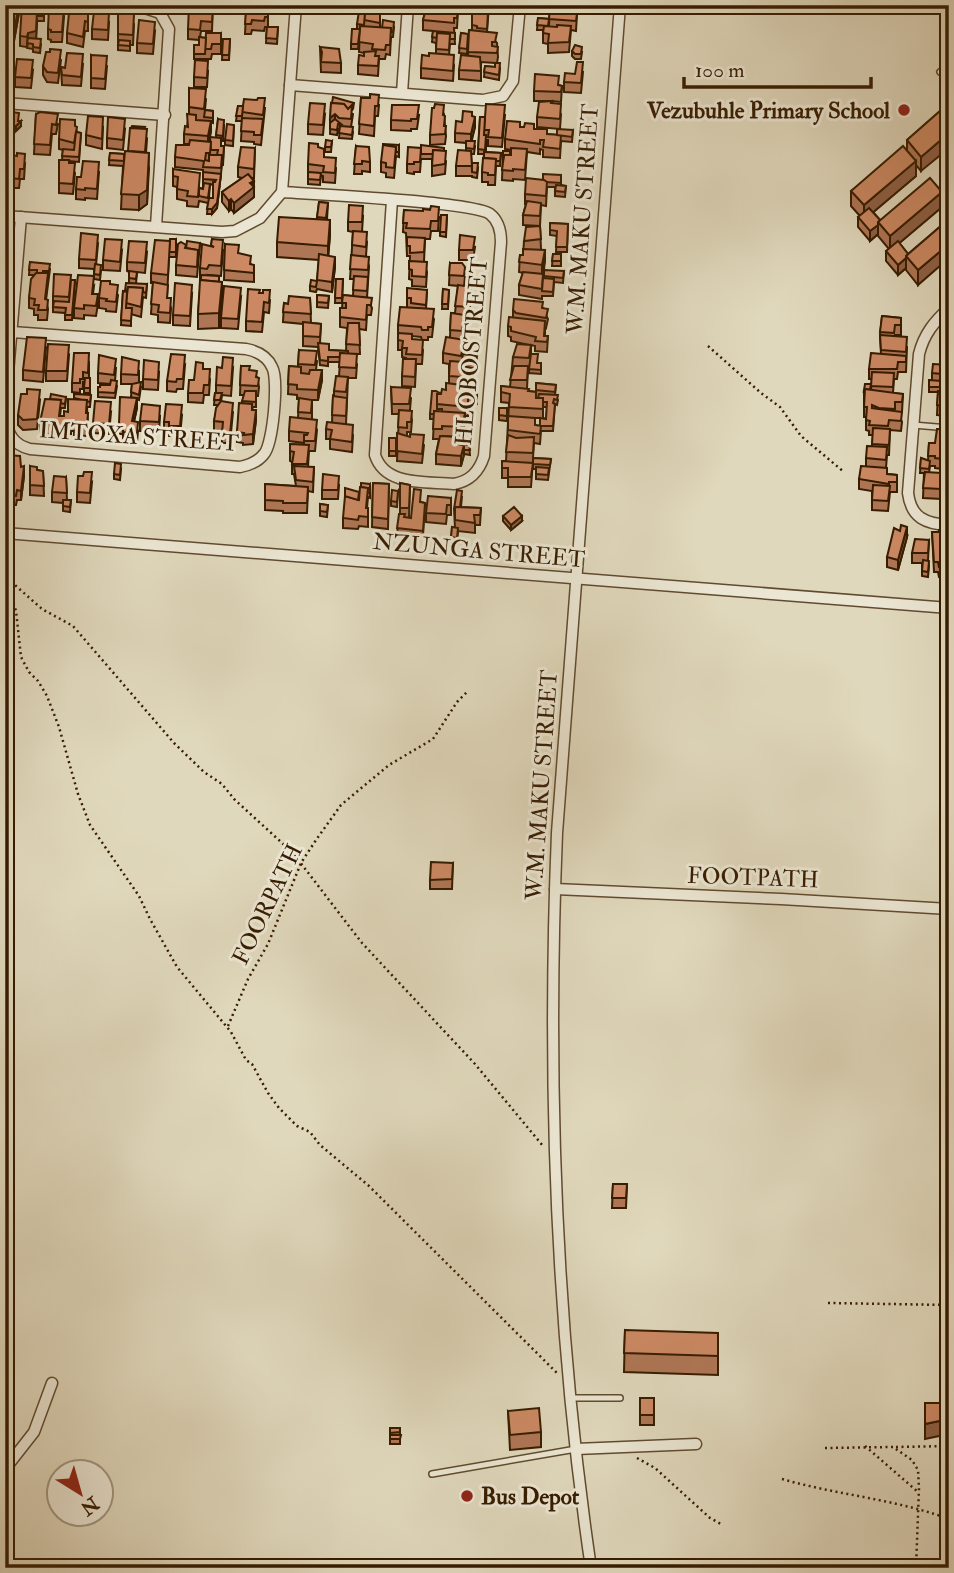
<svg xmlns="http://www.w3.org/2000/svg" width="954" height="1573" font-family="'IM FELL Double Pica',serif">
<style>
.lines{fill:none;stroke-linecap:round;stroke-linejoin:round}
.lane-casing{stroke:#604b2f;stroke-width:8}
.street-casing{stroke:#604b2f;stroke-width:13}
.path{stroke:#361c00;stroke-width:2.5;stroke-dasharray:2 3.5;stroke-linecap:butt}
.lane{stroke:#ebe6d3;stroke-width:5}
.street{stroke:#ebe6d3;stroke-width:10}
.wall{fill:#af7655;stroke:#361c00;stroke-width:2;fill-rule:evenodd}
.shaded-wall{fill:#8f6045;stroke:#361c00;stroke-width:2}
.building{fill:#cc8963;stroke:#361c00;stroke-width:2}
.poi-dot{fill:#8f2418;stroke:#ebe6d3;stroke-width:2.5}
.labels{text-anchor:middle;stroke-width:6;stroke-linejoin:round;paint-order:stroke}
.poi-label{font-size:23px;font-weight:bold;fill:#361c00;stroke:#ebe6d3;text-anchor:end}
.street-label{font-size:23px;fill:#361c00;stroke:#ebe6d3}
</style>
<rect width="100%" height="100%" fill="#e0d8bc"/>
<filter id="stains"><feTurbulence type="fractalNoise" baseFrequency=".00286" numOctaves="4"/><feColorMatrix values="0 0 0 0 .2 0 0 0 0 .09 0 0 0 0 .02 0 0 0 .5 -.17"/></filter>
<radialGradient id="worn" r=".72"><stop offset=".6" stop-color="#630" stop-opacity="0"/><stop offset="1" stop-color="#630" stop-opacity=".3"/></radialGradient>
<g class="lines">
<g class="lane-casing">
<g id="lane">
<polyline points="940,72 949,65"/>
<polyline points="913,425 949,428"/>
<polyline points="571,1398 620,1398"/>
<polyline points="432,1474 576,1449"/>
</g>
</g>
<g class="street-casing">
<g id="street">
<polyline points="126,5 142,7 160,13 169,29 156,226"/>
<polyline points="290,85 483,100 503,96 513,81 520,5"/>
<polyline points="402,93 408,5"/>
<polyline points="5,103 165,115"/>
<path d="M282 192C313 194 474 202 490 214 499 221 501 231 501 242L484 456C479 472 470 481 454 484 427 481 385 487 375 455L392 200"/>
<polyline points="5,216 222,232 235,231 260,218 282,192 296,5"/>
<path d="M949 308C934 322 924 334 919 354L908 493C911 518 926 524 949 525"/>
<polyline points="5,409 21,217"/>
<path d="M5 418C8 435 14 445 30 449L240 467C250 465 258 462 264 454 273 444 279 379 272 367 267 356 256 351 246 349L12 332"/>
<polyline points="5,533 949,608"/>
<polyline points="555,889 781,899 949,909"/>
<polyline points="576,1449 696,1444"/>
<polyline points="5,1469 34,1432 52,1383"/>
<path d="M591 1568C555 1325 547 1078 557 833L620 5"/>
</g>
</g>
<g class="path">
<polyline points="708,346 761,393 780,407 801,436 844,472"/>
<polyline points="5,577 16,611 21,657 29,672 38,681 47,696 59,727 78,794 90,825 139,896 150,919 177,967 231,1032 246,1060 252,1064 268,1093 279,1108 297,1126 310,1132 320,1145 369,1186 557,1373"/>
<polyline points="7,578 42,609 73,626 174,743 204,772 222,784 234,799 293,853 362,943 475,1064 543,1146"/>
<polyline points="228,1026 248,979 268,944 301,863 316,840 341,805 389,765 433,739 457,702 468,691"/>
<polyline points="828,1303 949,1305"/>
<polyline points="865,1446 918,1492"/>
<polyline points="896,1447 949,1446"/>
<polyline points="825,1448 893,1447 912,1460 918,1470 919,1488 916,1568"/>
<polyline points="637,1458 655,1468 710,1518 721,1524"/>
<path d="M782 1479C837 1495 895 1499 949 1519"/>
</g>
<use href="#lane" class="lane"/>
<use href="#street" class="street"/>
</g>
<g class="wall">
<polygon points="5,5 19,13 14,41 5,40"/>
<polygon points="213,5 212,31 201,31 200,37 206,38 221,33 221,54 212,54 211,59 194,59 194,45 199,45 199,40 188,39 188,29"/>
<polygon points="226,5 233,5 232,11 226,10"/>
<polygon points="240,5 252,5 251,11 268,12 268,27 278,27 277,44 266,43 267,27 265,27 264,31 252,30 251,34 245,34 246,13 240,13"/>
<polygon points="380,5 380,28 394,27 393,37 391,37 390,55 386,54 385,59 379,59 378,76 358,74 358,65 364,56 364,53 359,52 360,30 358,49 351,49 351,44 357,29 357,24 365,12"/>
<polygon points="425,5 460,5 459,11 458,11 457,28 454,28 455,44 450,44 449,55 454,65 453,81 421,78 421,68 429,56 436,54 436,43 432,42 433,31 423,30 423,20 426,9 425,9"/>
<polygon points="474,5 489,5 487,32 497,43 498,57 497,63 500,68 499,80 484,77 485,66 495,67 495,63 481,62 481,81 459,79 459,70 468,56 469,30 472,30 472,10 479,11 479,10 474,9"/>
<polygon points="545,5 572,5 572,13 577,14 576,31 571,30 569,52 548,53 548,44 543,43 543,30 537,30 538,18 549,19 549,26 550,6"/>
<polygon points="44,6 44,21 37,21 36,38 41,44 40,53 33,52 33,49 27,48 27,47 20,46 20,36"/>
<polygon points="118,11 134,24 133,45 130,45 130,51 118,50"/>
<polygon points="80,13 88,19 88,31 85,31 83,47 67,43 67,33"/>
<polygon points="64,17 62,42 51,42 51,40 48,39 48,29"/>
<polygon points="109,22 108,40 92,39 92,29"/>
<polygon points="155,31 153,54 137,53 137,43"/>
<polygon points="461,33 468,34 467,54 459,53"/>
<polygon points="223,39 230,39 229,60 222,60"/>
<polygon points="320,47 341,63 341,73 321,72"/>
<polygon points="572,51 582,52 581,59 575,59 572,56"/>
<polygon points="50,52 61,60 58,83 47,82 43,75 43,66"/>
<polygon points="91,55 107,66 105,89 91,88"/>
<polygon points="5,56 13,66 11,80 5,79"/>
<polygon points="83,64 81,86 62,85 61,67 65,68"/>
<polygon points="33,70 31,88 15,87 15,77"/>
<polygon points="208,71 207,87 194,87 194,77"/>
<polygon points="583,72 581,93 564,92 564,82 575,74"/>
<polygon points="559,85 562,86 561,102 552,101 552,103 561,114 560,129 537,127 537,117 550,101 534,101 534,91"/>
<path d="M189 88 206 99 205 110 213 111V123L211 122V131L209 142 216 138 218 119 224 125 223 141H221V146H224L223 165H222L217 208 212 214H207L208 203 199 201 198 207 187 206V201L177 199V187L173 186V169L200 188 203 189V170L175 167V157L189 144H184V134L187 127 189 114ZM210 184 213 185V198H209Z"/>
<polygon points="361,98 379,105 378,116 375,116 374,136 359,134"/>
<polygon points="331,103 353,114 351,127 353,132 352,139 339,138 340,129 338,129 337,135 330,134"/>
<polygon points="948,104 921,171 916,165 916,176 873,212 880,220 942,207 899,243 908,254 949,219 918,285 906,270 906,268 898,275 886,261 886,251 889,249 878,236 878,234 870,241 858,227 858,217 860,216 851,206 851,191 907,150 907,140"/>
<polygon points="238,106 265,108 261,145 254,144 254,142 241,141 242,121 236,121"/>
<polygon points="12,112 21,126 16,131 11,130"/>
<polygon points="36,114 58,124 56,134 52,134 50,155 34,154"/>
<polygon points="325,114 323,135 308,134 308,124"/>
<polygon points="419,115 417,129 411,129 411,131 391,130 391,120"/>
<polygon points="444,115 446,136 445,144 430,145 430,135"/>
<polygon points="505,115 502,147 488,146 488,140 486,140 486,152 501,153 500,166 496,166 495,185 488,185 488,182 482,182 482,172 484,154 478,154 480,117 485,117"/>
<polygon points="472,116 475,127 471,141 475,146 474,154 471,154 472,171 478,168 477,178 472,177 472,176 456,176 456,166 466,151 466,143 455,142 455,133 462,122"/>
<polygon points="234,125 233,146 225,145 225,140"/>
<polygon points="75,126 77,132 81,133 79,162 69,161 69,163 75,173 73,194 59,193 59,160 62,160 63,150 59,149 59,139"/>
<polygon points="103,127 102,149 86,145 86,135"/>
<polygon points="520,127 534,129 547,134 557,135 573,130 572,142 561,141 560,158 543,157 543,150 540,149 540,154 527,152 525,180 513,179 513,181 502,180 503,151 511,150 505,149 505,139"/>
<polygon points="125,129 123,150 107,148 107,138"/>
<polygon points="147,139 146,153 149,168 147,204 139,210 121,209 123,166 109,165 110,153 124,154"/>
<polygon points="332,141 331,152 325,152 325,147"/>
<polygon points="399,145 399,157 396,156 394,178 386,177 386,173 381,172 381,162"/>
<polygon points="356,146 370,162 370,172 362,171 362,174 354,174"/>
<polygon points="318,147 324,157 336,168 335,183 323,182 323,176 321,175 320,185 308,184 308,164"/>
<polygon points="255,148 254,178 252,178 254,181 254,197 234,213 231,209 229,211 222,202 222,192 242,178 238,177 238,167"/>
<polygon points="421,148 446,161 445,174 432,176 432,159 421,159 420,172 414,172 414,174 407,173 407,164"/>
<polygon points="25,164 24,179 20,179 19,188 10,188 10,178"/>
<polygon points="99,172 97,199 85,198 85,200 76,199 76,189 81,177"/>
<polygon points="561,175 561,185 566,186 565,197 555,196 555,187 547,187 546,206 541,205 540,226 523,225 523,215 526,204 525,204 525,194 543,180"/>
<polygon points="319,202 328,203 327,220 330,235 328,255 335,267 332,292 317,289 316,292 310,291 310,286 317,281 319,260 277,257 277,242 317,219"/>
<polygon points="404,210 439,217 438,231 431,231 430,239 425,239 424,262 427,272 426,287 412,286 412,280 409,279 410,256 407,256 406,233 403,232"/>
<polygon points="447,215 446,237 440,236 440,232"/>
<polygon points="363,216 362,232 367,242 366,256 369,266 367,298 372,308 371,315 367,315 366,330 359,329 360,354 348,354 357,364 356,378 348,378 346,424 353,435 352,452 330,449 330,439 326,439 326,429 332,423 333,396 334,397 334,391 339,376 340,362 328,362 328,366 320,365 318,347 303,346 303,324 283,322 284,303 288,304 310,298 311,323 321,324 320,343 329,350 346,351 347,328 340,327 340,308 342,308 343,295 353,296 354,279 350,279 353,232 348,231 348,222"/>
<polygon points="550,223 568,224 567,252 556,252 557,236 550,235"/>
<polygon points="540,226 541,249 545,260 543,279 544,276 564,271 563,283 554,282 553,296 542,296 542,299 519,295 519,285 523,273 519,272 520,255 523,255 524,241"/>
<polygon points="176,239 176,257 169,257 167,298 171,308 170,323 158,322 158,315 151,314 153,283 151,283 151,273 170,241"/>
<polygon points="212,239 223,250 221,276 209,275 219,282 222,297 219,328 198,329 198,314 201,278 200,278 200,268 211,246"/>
<polygon points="200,243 197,277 176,275 176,265 186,245"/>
<polygon points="98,244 96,265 101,270 100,280 94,279 94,269 79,268 79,259"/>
<polygon points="225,244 251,264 254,274 254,282 224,280"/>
<polygon points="475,247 473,260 459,260 459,250"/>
<polygon points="122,250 120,271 103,270 103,260"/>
<polygon points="147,252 145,273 137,272 136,284 129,283 129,272 127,271 127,262"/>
<polygon points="553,254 561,254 561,266 552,266"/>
<polygon points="30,262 50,269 46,300 48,309 47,320 38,320 38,315 34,315 34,309 29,308 29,298 34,275 29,275"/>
<polygon points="450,263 465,277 464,286 471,296 469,317 465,317 462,340 465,350 464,354 477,361 476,369 463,366 463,385 477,387 477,404 468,403 468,416 465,416 462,437 442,436 459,444 469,445 470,455 464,454 461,466 436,464 436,454 439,439 433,439 434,419 430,419 430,414 440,394 446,390 449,383 449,364 443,363 443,353 450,337 451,313 455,313 458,286 449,285"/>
<polygon points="336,279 343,279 342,303 335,303"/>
<polygon points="71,280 75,280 72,320 65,320 65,313 53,312 53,296"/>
<polygon points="110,284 118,295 116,312 106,311 106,309 99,308 99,298"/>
<polygon points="147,284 146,298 143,297 141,317 131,314 131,326 121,325 123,291 125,291"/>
<polygon points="94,286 93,294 98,304 96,316 84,315 84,319 74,318 74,308"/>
<polygon points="443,289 449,290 448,309 442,309"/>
<polygon points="427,290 426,309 434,319 432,337 428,337 428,340 422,340 421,337 412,336 412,339 423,350 422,364 416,364 415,387 402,386 402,376 406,358 402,357 402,350 398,350 398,325 407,307 407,298"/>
<polygon points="259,293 270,300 269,313 264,312 262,332 246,331 246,321"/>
<polygon points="192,294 190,326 173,325 173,315"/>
<polygon points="317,295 329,296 328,308 317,307"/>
<polygon points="241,297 238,329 221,328 221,318"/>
<path d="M543 308 548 319 546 328 545 327V336H548L547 352 535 351V346L531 345V354L541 368V374L529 373 530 364 529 368H528L527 389 529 391 536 392V383L556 385 555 395 558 400 557 405 555 404 553 431H541L540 444 534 443 533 458 551 459 548 480 536 479V469H533V460L531 487H508V478H502V461H506L509 403 501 402V386L510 387 513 357 529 345 511 341V337L508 336V326L513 318V310ZM543 407H547L546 419 543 418ZM530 418H540V426L535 425Z"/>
<polygon points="882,316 901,318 901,335 895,335 895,336 907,347 906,372 898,372 897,379 894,379 893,393 903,394 902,412 898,412 902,422 901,431 890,430 889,455 887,455 886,468 887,474 897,475 897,492 890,492 888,511 872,510 872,491 859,489 859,479 866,467 866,458 872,446 873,435 869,435 869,431 866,430 866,417 864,417 864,390 871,390 872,379 869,379 869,369 881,354 880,335"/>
<polygon points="949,319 949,342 942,337 942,327"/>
<polygon points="949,344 949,388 942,388 942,384 941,384 940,392 949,392 949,416 937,415 938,392 929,392 929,380 932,380 932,373 942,365 942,356"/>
<polygon points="46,348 43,382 23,380 23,370"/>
<polygon points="299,350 317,361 316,370 322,380 318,400 312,400 312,419 317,430 315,451 309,451 308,467 314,467 313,492 308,491 307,513 283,513 283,511 265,510 265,484 296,486 294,474 292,474 292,462 290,461 290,444 304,445 304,443 289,441 289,431 298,418 299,399 297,399 297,395 288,394 289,366 298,367"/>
<polygon points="69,355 67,381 46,381 46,371"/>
<polygon points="89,363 89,378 90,378 90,393 84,393 84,382 83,382 83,389 80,389 80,393 72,392 72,383"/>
<polygon points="185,365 183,389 177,389 176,392 167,391 167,381"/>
<polygon points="241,366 249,370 257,377 259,387 258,396 256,396 256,407 252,407 256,420 253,444 243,445 243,443 237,442 237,432 244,395 240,395"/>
<polygon points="116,368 115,381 117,386 115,398 98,397 98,387 100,387 110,385 110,384 98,383 98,373"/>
<polygon points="233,368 231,396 222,395 221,402 233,412 230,443 222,443 222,432 214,431 214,421 218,405 214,405 215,393 216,393 216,385"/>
<polygon points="203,369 210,379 209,395 204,395 203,403 188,402 188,393 194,380"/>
<polygon points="139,371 139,383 141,387 139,400 137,399 137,408 134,421 138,431 137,443 123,442 123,434 119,434 119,424 133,398 131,397 132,384 121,384 121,374"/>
<polygon points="159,372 158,390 143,389 143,379"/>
<polygon points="391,387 411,398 410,410 412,420 411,432 407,432 407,436 424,445 422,463 397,461 399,414 392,414"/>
<polygon points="74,394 91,395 90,407 87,407 88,423 87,436 74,435 74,431 71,431 71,434 64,434 63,438 55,437 55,435 40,432 40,422 50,399 66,397 65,408 61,408 60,416 64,416 68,412 74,399"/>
<polygon points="40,400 37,429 23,430 18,425 18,415"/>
<polygon points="499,408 507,408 507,421 499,420"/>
<polygon points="111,412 109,434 93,433 93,423"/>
<polygon points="182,415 180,436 169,436 169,432 164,432 164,422"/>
<polygon points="160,416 159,432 140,431 140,421"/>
<polygon points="944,429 943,469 935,468 935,466 930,466 929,473 942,483 941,499 923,498 924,473 920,473 921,458 928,461 929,443 935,443"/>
<rect x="389" y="438" width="7" height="18"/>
<polygon points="949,439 949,501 945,501 946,474 944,474 944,464"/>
<polygon points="30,466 37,470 43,471 44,496 30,495"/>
<polygon points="21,467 24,476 21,500 17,500 16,505 6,505 6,495"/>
<polygon points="121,469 120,480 114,479 114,474"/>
<polygon points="66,477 67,500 71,500 70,512 63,511 63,503 52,502 52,492"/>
<polygon points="92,482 90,503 77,502 77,492"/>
<polygon points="373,483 389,484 388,529 372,527"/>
<polygon points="400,483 410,485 409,518 411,518 421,502 425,503 423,536 397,533 400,514"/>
<polygon points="370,484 370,498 368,497 367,508 368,508 368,527 359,526 358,529 343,528 343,518 359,492"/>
<polygon points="339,485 338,499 322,499 322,490"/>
<polygon points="398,491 397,507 391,506 391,501"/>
<polygon points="462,496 461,507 481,508 480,525 475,525 475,533 458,531 457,543 451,542 452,527 455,528 454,509"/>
<polygon points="451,498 451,515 447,515 446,524 426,522 426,513"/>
<polygon points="320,504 328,505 327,517 320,516"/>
<polygon points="503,516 522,521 511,530 503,521"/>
<polygon points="947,529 947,578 939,577 938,572 934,572 932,532 939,532"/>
<polygon points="907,537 898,570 887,567 887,557"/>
<polygon points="929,540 928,561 929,566 928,577 922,576 922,563 912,563 912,553"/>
<polygon points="453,863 452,889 430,889 430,880"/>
<polygon points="613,1184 627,1184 626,1208 612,1208"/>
<polygon points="625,1330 718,1352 718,1375 624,1372"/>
<rect x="640" y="1398" width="14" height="27"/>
<polygon points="508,1411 541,1432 541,1447 510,1450"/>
<rect x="390" y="1428" width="10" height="16"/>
</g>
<g class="shaded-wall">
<polygon points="19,5 19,13 14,41 14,31"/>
<polygon points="37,21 36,41 28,43 27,47 28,33"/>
<polygon points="335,114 335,124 330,128 330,118"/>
<polygon points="475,117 475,127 471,144 471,134"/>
<polygon points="21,121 21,126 16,131 16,126"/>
<polygon points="211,121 211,131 208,146 208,136"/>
<polygon points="949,133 949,148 921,171 921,157"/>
<polygon points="149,153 147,204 139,210 139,195"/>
<polygon points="916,161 916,176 864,220 864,205"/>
<polygon points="221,174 217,208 212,214 212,209"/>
<polygon points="254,181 254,197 234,213 234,203"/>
<polygon points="942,192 942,207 890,251 890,236"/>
<polygon points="231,199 231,209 229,211 229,201"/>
<polygon points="330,220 330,235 328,261 328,246"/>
<polygon points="878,225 878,234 870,241 870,231"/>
<polygon points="949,244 949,258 918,285 918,270"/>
<polygon points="545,250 545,260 542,275 542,265"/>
<polygon points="335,257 335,267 332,292 332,282"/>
<polygon points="906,258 906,268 898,275 898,265"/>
<polygon points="222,282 222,297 219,328 219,313"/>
<polygon points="465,315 465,325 462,341 462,331"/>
<polygon points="322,370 322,380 318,400 318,390"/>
<polygon points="137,398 137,408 132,431 132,421"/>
<polygon points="256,410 256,420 253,444 253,434"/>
<polygon points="465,413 465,422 462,437 462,427"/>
<polygon points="464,445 464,455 461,466 461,456"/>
<polygon points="24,466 24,476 21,500 21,491"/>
<polygon points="522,516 522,521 511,530 511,525"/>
<polygon points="907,527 907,537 898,570 898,560"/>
<polygon points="949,1419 949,1434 925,1439 925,1424"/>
</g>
<g class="building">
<polygon points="5,5 19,5 14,31 5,30"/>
<polygon points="22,5 36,5 37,11 36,31 28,33 27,37 20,36"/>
<polygon points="36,5 44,6 44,16 37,16"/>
<polygon points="189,5 213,5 212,22 201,21 200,30 188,29"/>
<polygon points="366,5 380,5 380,23 364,20"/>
<polygon points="427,5 458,6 457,18 454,18 454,23 423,20"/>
<polygon points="550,5 572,5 571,13 577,14 576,21 549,19"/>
<polygon points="49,6 64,7 62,32 51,32 51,30 48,29"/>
<polygon points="80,9 88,9 88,22 85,21 83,37 67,33 69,13 80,13"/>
<polygon points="472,10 488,12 487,29 477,28 477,26 472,25"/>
<polygon points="94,11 109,12 108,30 92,29"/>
<polygon points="118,11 134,14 133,35 118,34"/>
<polygon points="246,11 268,12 268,17 265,17 264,21 252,20 251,24 245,24"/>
<polygon points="359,11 365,12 364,25 357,24"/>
<polygon points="538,18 549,19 548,26 537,25"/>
<polygon points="139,20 155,22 153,44 137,43"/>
<polygon points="383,20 394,22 393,32 391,32 391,28 382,28"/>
<polygon points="557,25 571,26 569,42 548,43 549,34 543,33 544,26 557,27"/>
<polygon points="360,26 391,28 390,45 386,45 385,50 372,49 373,44 359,42"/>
<polygon points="267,27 278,27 277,39 266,38"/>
<polygon points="352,29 360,29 358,44 351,44"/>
<polygon points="469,30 497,33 495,42 492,42 492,46 498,47 497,53 468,52"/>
<polygon points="433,31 455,33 455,39 449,39 450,34 437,33 437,38 432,37"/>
<polygon points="206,33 221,33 221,44 212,44 211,49 205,49"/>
<polygon points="437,33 450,34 449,50 436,49"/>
<polygon points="461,33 468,34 467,49 459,48"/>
<polygon points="199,37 206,38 205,54 194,54 194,45 199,45"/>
<polygon points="28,38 41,39 40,48 33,47 33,44 27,43"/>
<polygon points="223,39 230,39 229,55 222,55"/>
<polygon points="119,40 130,41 130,46 118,45"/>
<polygon points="575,45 582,47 581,54 575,54 572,51"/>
<polygon points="320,47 339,49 341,63 321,62 322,52"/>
<polygon points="50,49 61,50 58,73 47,72 43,66 46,52 50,52"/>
<polygon points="376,51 375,56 379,56 378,66 358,65 359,55 364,56 364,52"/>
<polygon points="67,53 83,54 81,77 62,75 61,67 65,68"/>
<polygon points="429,53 454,55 453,71 421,68 422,55 429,56"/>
<polygon points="91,55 107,56 105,79 91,78"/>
<polygon points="461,55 480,57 481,71 459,70"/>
<polygon points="5,56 13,56 11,70 5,69"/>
<polygon points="17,59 33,60 31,78 15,77"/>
<polygon points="195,60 208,61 207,78 194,77"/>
<polygon points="577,62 583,62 581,83 564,82 565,73 575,74"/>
<polygon points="495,63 500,63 499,75 484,72 485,66 495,67"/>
<polygon points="535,74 559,76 558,85 562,86 561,92 534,91"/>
<polygon points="189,88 206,89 204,109 189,107"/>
<polygon points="370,94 379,95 378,106 375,106 374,126 359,124 361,98 370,98"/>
<polygon points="333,97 354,103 353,109 352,110 352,105 348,109 344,104 332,103"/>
<polygon points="258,98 265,98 263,115 242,112 244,99 257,100"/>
<polygon points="552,101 551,103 561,104 560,119 537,117 539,102"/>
<polygon points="310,103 325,104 323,125 308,124"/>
<polygon points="331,103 344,104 348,109 352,105 351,119 339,118 335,114 330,118"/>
<polygon points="435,104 444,105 443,115 445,116 444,126 446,126 445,134 430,135 432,108 434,108"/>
<polygon points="486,104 505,105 502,138 488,137 489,130 484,130"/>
<polygon points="948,104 949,133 921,157 907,140"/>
<polygon points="392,105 419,105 417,119 411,119 411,121 391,120"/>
<polygon points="238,106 243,106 242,116 236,116"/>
<polygon points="205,110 213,111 213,118 204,117"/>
<polygon points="463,111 472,112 472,116 475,117 471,134 455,133 456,121 462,122"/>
<polygon points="12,112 19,113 18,121 21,121 16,126 11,125"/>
<polygon points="40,112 58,114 56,125 52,124 50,145 34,144 36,114"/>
<polygon points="187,114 196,115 196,120 211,121 208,136 184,134 185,126 188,127"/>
<polygon points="88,116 103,117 102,139 86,135"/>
<polygon points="108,117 125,119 123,140 107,138"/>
<polygon points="480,117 485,117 484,135 486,135 485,150 478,149"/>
<polygon points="242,118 263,119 261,135 254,135 254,132 241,131"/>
<polygon points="60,119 75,120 75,126 77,127 74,143 59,139"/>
<polygon points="218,119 224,120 223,136 216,135"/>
<polygon points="335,119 341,124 338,124 337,130 330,129 330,123"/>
<polygon points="507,121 520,122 520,127 524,127 525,123 534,124 534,129 547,129 547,134 561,135 560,149 543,147 544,140 540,140 540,144 505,139"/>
<polygon points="227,124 234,125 233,141 225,140"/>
<polygon points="132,126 145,127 144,129 131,128"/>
<polygon points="340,126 353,127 352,135 339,133"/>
<polygon points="130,128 147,129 145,152 128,151"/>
<polygon points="557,129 573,130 572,137 557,135"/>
<polygon points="76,132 81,133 79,157 62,156 63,149 74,150"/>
<polygon points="210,137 221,138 221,146 224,146 223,160 222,160 222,155 217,155 218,150 211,150"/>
<polygon points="190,140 211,142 210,153 206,153 205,160 209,161 209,155 222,155 221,168 203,167 204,161 175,157 176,145 189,145"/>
<polygon points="326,140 332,141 331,147 325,147"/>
<polygon points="466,141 475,141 474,149 466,148"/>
<polygon points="309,143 318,144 318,147 324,149 324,157 336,158 335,173 323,172 324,166 308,164"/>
<polygon points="383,144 399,145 399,152 396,152 396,147 383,145"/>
<polygon points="383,145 396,147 394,168 386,167 386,163 381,162"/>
<polygon points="421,145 444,148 444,151 433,150 433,154 421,154"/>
<polygon points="356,146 369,147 370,162 362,161 362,164 354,164"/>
<polygon points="903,146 916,161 864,205 851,191"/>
<polygon points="241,147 255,148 254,169 238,167"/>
<polygon points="408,147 421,148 420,162 414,162 414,164 407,164"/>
<polygon points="511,148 527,149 525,170 513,169 513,171 502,170 504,155 511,155"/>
<polygon points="433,150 446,151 445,164 432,166"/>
<polygon points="458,150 471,151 472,166 456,166"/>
<polygon points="125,151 149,153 147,190 139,195 121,194"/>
<polygon points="503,151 510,151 510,155 504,155 503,160"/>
<polygon points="484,152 501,153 500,161 496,161 496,159 484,158"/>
<polygon points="17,153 25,154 24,169 20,169 19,179 10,178 12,155 17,156"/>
<polygon points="110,153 124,154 124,161 109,160"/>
<polygon points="483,158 496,159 495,175 488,175 488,173 482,172"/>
<polygon points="59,160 69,160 69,163 75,163 73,184 59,183"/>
<polygon points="83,161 99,162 97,189 85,188 85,190 76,189 77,177 81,177"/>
<polygon points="472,163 478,163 477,173 472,172"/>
<polygon points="173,169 200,173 198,197 187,196 188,191 177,189 178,177 173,176"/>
<polygon points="203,172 221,174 217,203 212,209 207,209 209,198 213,198 213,182 215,182 216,180 203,179"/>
<polygon points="308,172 321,173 320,180 308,179"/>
<polygon points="248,174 254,181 250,183 254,187 234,203 231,199 229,201 222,192"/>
<polygon points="543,174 561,175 561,183 546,182 543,180"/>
<polygon points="526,178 544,180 547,182 546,196 525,194"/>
<polygon points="930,178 942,192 890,236 878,222"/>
<polygon points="204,183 210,184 208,198 199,196 199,188 203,189"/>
<polygon points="556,185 566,186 565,192 555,191"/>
<polygon points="527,201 541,203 540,216 523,215"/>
<polygon points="319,202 328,203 326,218 317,217"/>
<polygon points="349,205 363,206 362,222 348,222"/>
<polygon points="431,206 439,207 438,221 431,221 430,229 406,228 407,223 403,223 404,210 423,211 423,209 430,210"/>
<polygon points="869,208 880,220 878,222 878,225 870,231 858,217"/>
<polygon points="441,215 447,215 446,232 440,232"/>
<polygon points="279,217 330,220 328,246 277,242"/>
<polygon points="949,219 949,244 918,270 906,256"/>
<polygon points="550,223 568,224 567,247 556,247 557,231 550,230"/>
<polygon points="540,226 541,239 524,241 526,227"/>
<polygon points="353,231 367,232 366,247 352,245"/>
<polygon points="81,233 98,235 96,260 79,259"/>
<polygon points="460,235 475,237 473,250 459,250"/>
<polygon points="407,237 425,238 424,252 410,253 410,246 407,246"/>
<polygon points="105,239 122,240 120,262 103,260"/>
<polygon points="170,239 176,239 176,252 169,252"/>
<polygon points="212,239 223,240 221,266 209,265 207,269 200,268 202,244 214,247 211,245"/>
<polygon points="155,240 170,241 168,275 151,273"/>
<polygon points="129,241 147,242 145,263 127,262"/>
<polygon points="187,241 200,243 199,253 198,253 198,250 186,248"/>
<polygon points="898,241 908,254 906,256 906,258 898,265 886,251"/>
<polygon points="181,242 186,245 185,248 198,250 197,267 176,265 178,244"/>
<polygon points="225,244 239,245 238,253 251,256 250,264 254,265 254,273 224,270"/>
<polygon points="523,249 545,250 542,265 519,262 520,255 523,255"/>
<polygon points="319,254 335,257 332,282 317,280"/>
<polygon points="553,254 561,254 561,261 552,261"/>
<polygon points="351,255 369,257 368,270 350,269"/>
<polygon points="409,261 427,262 426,277 412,276 412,270 409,269"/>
<polygon points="30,262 50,264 49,271 43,271 43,273 37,273 37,270 29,270"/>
<polygon points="450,263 462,263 465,267 464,276 449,275"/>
<polygon points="95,264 101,265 100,275 94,274"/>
<polygon points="544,270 564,271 563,278 544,276"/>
<polygon points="129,271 137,272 136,279 129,278"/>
<polygon points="523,272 543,274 542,289 519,285"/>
<polygon points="36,273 48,273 45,299 48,300 47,310 38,310 39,305 34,305 35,299 29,298 31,279"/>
<polygon points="54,274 71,275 69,297 53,296"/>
<polygon points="78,275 94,276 92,294 98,294 96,306 84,305 84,309 74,308"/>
<polygon points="201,275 219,276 219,282 201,280"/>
<polygon points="354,276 368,277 367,291 353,290"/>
<polygon points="543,278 554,279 553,292 542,291"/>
<polygon points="336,279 343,279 342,298 335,298"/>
<polygon points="71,280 75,280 72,315 65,315 66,308 53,307 54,301 69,302"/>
<polygon points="200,280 222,282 219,313 198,314"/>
<polygon points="311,280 317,281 316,287 310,286"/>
<polygon points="101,281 110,281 110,284 118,285 116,302 106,301 107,299 99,298"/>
<polygon points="153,282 168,285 167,298 171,298 170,313 158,312 159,305 151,304"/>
<polygon points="126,283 147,284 146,293 143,292 143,288 128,287 127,291 125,291"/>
<polygon points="175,283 192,285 190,316 173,315"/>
<polygon points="458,285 471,287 469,307 455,306"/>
<polygon points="224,286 241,288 238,319 221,318"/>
<polygon points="128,287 143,288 141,307 126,303"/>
<polygon points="407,288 427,290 426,305 411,303 411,298 407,298"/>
<polygon points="248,289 260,290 259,293 263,293 263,290 270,290 269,303 264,302 262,322 246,321"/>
<polygon points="443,289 449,290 448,304 442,304"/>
<polygon points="123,291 127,292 126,308 132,308 131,321 121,320"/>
<polygon points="317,295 329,296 328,303 317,302"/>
<polygon points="343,295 372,298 371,305 367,305 366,320 340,317 340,308 346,308 346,303 342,303"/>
<polygon points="289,296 310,298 311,314 283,312 284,303 288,304"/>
<polygon points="514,299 543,302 542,308 548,309 546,318 516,313 513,310"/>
<polygon points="400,307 434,309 432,327 428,327 428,330 422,330 421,327 398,325"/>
<polygon points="451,313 465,315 462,331 450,330"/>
<polygon points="882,316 901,318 901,325 895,325 894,333 880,332"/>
<polygon points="509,317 545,321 544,336 548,336 547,342 535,341 536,337 511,331 511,327 508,326"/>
<polygon points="949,319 949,333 942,327"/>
<polygon points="303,322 321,324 320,337 303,336"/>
<polygon points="348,323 359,323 360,345 346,344"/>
<polygon points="398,333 412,334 412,339 423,340 422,355 406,354 407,348 402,348 403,341 398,340"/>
<polygon points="880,335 907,337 906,352 881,350"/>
<polygon points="27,337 46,338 43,372 23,370"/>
<polygon points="446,337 465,340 461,356 443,353"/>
<polygon points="318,343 329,344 329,350 348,351 348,354 340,353 340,357 328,357 328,361 320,360"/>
<polygon points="948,343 949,344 949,357 942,356"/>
<polygon points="48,344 69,345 67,371 46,371"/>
<polygon points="517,344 531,345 529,358 513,357"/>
<polygon points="299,350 317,351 315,365 298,364"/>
<polygon points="74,353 89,353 88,373 83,372 83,379 80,379 80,383 72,383"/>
<polygon points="340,353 357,354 356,368 339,367"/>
<polygon points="871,353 906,356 906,362 898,362 897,369 869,369"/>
<polygon points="171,354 185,355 183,379 177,379 176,382 167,381"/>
<polygon points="463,354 477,356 476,364 462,360"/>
<polygon points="531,354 538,354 537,363 541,363 541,370 529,369"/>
<polygon points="99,355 116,359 114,375 98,373"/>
<polygon points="122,357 139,361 138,375 121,374"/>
<polygon points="223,357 233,358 231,386 216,385 217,367 222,368"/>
<polygon points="403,359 416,359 415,377 402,376"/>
<polygon points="144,360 159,362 158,380 143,379"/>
<polygon points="450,361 463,362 463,377 449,376"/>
<polygon points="196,362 203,363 203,369 210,369 209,385 204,385 203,393 188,393 189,380 194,380"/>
<polygon points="933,364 949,365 949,378 942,378 942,374 932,373"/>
<polygon points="241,366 250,366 249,370 257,371 256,377 259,378 258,386 240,385"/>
<polygon points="289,366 301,367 301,373 309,374 310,370 322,370 318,390 297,389 297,385 288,384"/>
<polygon points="514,366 528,366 527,380 510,380"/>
<polygon points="872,372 894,373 893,387 871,386"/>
<polygon points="336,376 348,377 346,392 334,391"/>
<polygon points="85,378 90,378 90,388 84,388"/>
<polygon points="111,380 117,381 115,393 98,392 98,387 100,387 100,385 110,385"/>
<polygon points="929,380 941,381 940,387 929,387"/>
<polygon points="141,382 139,395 131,392 132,384"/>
<polygon points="446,383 477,387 477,394 468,393 468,407 437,404 437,394 441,394 442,389 446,390"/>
<polygon points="536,383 556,385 555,392 536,390"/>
<polygon points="865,384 871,384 870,390 865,389 864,390"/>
<polygon points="501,386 529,389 528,391 536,392 536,398 543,398 543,409 509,407 510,394 501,392"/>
<polygon points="391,387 411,388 409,404 392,404"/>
<polygon points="27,389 40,390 37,419 23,420 18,415 21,394 27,394"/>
<polygon points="865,389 903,394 902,402 895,402 895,409 879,408 872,405 872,408 902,412 901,421 889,420 888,426 869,425 870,421 866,420 867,407 864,407"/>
<polygon points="245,391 256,391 256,402 242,401"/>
<polygon points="432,391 436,391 440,393 440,394 437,394 437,409 442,409 442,412 434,411 434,414 430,414"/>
<polygon points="938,391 949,392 949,406 937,405"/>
<polygon points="215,393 222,393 220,400 214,400"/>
<polygon points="51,394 66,397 65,404 60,403 61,400 50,399"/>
<polygon points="74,394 91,395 90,402 74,398"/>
<polygon points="539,394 558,395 557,400 554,399 553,403 555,404 553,426 540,426 540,418 546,419 547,402 543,402 543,398 538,398"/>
<polygon points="333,396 347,398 346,416 332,415"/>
<polygon points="120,397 137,398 132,421 138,422 137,433 123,432 123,424 119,424"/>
<polygon points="299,398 312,400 311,413 298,412"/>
<polygon points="45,399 61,400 59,416 64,416 64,411 68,412 68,399 87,400 86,413 88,413 87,426 74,425 75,421 71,421 71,425 64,424 63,428 55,427 55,425 40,422"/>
<polygon points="95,401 111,402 109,424 93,423"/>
<polygon points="221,401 233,403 230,434 222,433 223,422 214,421 216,408"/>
<polygon points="239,403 252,404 252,410 256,410 253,434 243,435 244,433 237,432"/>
<polygon points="142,404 160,406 159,422 140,421"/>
<polygon points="166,404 182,405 180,426 169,426 169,422 164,422"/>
<polygon points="499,408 507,408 507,416 499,415"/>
<polygon points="399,410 412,411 411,422 407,422 407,428 398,427"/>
<polygon points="434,411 465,413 462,427 442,426 442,429 433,429"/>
<polygon points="508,416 535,418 535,425 541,426 540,434 508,430"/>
<polygon points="290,417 317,420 315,441 304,441 304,435 307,435 308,433 289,431"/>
<polygon points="327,422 353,425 352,442 330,439 332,430 326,429"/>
<polygon points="873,428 890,429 889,445 872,444"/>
<polygon points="937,429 944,429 943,459 935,458 935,456 928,456 929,443 935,443"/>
<polygon points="397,433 410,437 410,434 424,435 422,454 397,451"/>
<polygon points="508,435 516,438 534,437 533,453 506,452"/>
<polygon points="440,436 459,437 458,444 464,445 461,456 436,454"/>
<rect x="389" y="438" width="7" height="13"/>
<polygon points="946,439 949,439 949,465 944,464"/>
<polygon points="290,444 309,445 307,464 292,464 294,452 290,451"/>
<polygon points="459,444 469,445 470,450 464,450 464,445"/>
<polygon points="867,446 887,447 886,460 866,458"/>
<polygon points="8,455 20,456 21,467 24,466 21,491 17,490 16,496 6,495"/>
<polygon points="533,458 551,459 550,465 533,464"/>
<polygon points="921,458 930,461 929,469 920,468"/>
<polygon points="502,461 533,463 531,477 508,477 508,468 502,468"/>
<polygon points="115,463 121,464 120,475 114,474"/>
<polygon points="30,466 37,467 37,470 43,471 44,486 30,485"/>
<polygon points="294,466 314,467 313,482 296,480"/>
<polygon points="861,466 887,468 887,474 897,475 897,482 889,482 889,484 859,479"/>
<polygon points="536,467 549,468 548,475 536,474"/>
<polygon points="84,472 92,472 90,493 77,492 78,476 83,476"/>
<polygon points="925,472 942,473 941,489 923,488"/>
<polygon points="949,472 949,491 945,491 946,473"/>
<polygon points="323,474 339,476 338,490 322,490"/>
<polygon points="54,476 66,477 67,493 52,492"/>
<polygon points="361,483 370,484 370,493 367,492 368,488 361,487"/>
<polygon points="373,483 389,484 388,519 372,517"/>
<polygon points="400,483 410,485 409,508 400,508"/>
<polygon points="265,484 308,487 307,503 283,503 283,501 265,500"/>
<polygon points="873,485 890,486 888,501 872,500"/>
<polygon points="360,487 368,488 366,508 368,508 368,517 359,516 358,520 343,518 345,496 359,500"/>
<polygon points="345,488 359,492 358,500 345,496 345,498"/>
<polygon points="414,489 421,490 420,502 425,503 423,531 397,528 399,514 405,514 404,517 411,518"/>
<polygon points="392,490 398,491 397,502 391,501"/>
<polygon points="457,490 462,491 460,507 455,507 454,509"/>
<polygon points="428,496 451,498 451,505 447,505 446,514 426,513"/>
<polygon points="63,500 71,500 70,507 63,506"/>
<polygon points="320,504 328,505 327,512 320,511"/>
<polygon points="455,507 481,508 480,515 474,515 475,523 455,520"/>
<polygon points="514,507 522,516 511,525 503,516"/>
<polygon points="901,525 907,527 898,560 887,557 894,528 900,531"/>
<polygon points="452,527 458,528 457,538 451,537"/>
<polygon points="947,529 947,568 939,567 938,562 934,562 932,532 939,532 939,530"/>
<polygon points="915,539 929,540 928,553 912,553"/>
<polygon points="923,560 929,561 928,572 922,571"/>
<polygon points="431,862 453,863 452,879 430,880"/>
<polygon points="613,1184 627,1184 626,1198 612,1198"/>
<polygon points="625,1330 718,1333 718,1356 624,1353"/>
<rect x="640" y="1398" width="14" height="17"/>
<polygon points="925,1403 949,1403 949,1419 925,1424"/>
<polygon points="539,1408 541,1432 510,1435 508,1411"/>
<polygon points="390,1428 400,1428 400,1432 390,1433"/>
<polygon points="390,1435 401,1435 400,1439 390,1439"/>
</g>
<g class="poi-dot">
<circle cx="904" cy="110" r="7"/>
<circle cx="467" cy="1496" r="7"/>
</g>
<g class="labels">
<g class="poi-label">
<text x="890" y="118">Vezubuhle Primary School</text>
<text x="481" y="1504" text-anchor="start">Bus Depot</text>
</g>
<g class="street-label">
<text transform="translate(582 219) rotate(-86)" y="8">W.M. MAKU STREET</text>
<text transform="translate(471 351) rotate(-85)" y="8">HLOBO STREET</text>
<text transform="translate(139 436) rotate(4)" y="8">IMTOXA STREET</text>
<text transform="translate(479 550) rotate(5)" y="8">NZUNGA STREET</text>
<text transform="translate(541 785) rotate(-86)" y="8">W.M. MAKU STREET</text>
<text transform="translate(753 877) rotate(2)" y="8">FOOTPATH</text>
<text transform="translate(267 904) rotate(-64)" y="8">FOORPATH</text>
</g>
</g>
<rect width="954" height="1573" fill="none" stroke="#e0d8bc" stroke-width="28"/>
<rect x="7" y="7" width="940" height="1559" fill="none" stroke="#361c00" stroke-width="3.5"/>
<rect x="14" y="14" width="926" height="1545" fill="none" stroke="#361c00" stroke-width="2"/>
<g transform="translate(80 1493) rotate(143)"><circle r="33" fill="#ebe6d3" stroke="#a3957f" stroke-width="2"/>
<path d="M0-5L12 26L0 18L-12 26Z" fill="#8f2418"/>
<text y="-10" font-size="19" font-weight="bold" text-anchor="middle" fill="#361c00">N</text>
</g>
<path d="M684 77v10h187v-10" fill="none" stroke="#361c00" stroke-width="3.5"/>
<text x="695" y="77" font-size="21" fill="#361c00" stroke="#ebe6d3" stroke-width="5" paint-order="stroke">100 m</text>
<rect width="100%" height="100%" filter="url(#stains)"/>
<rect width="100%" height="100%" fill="url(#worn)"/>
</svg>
